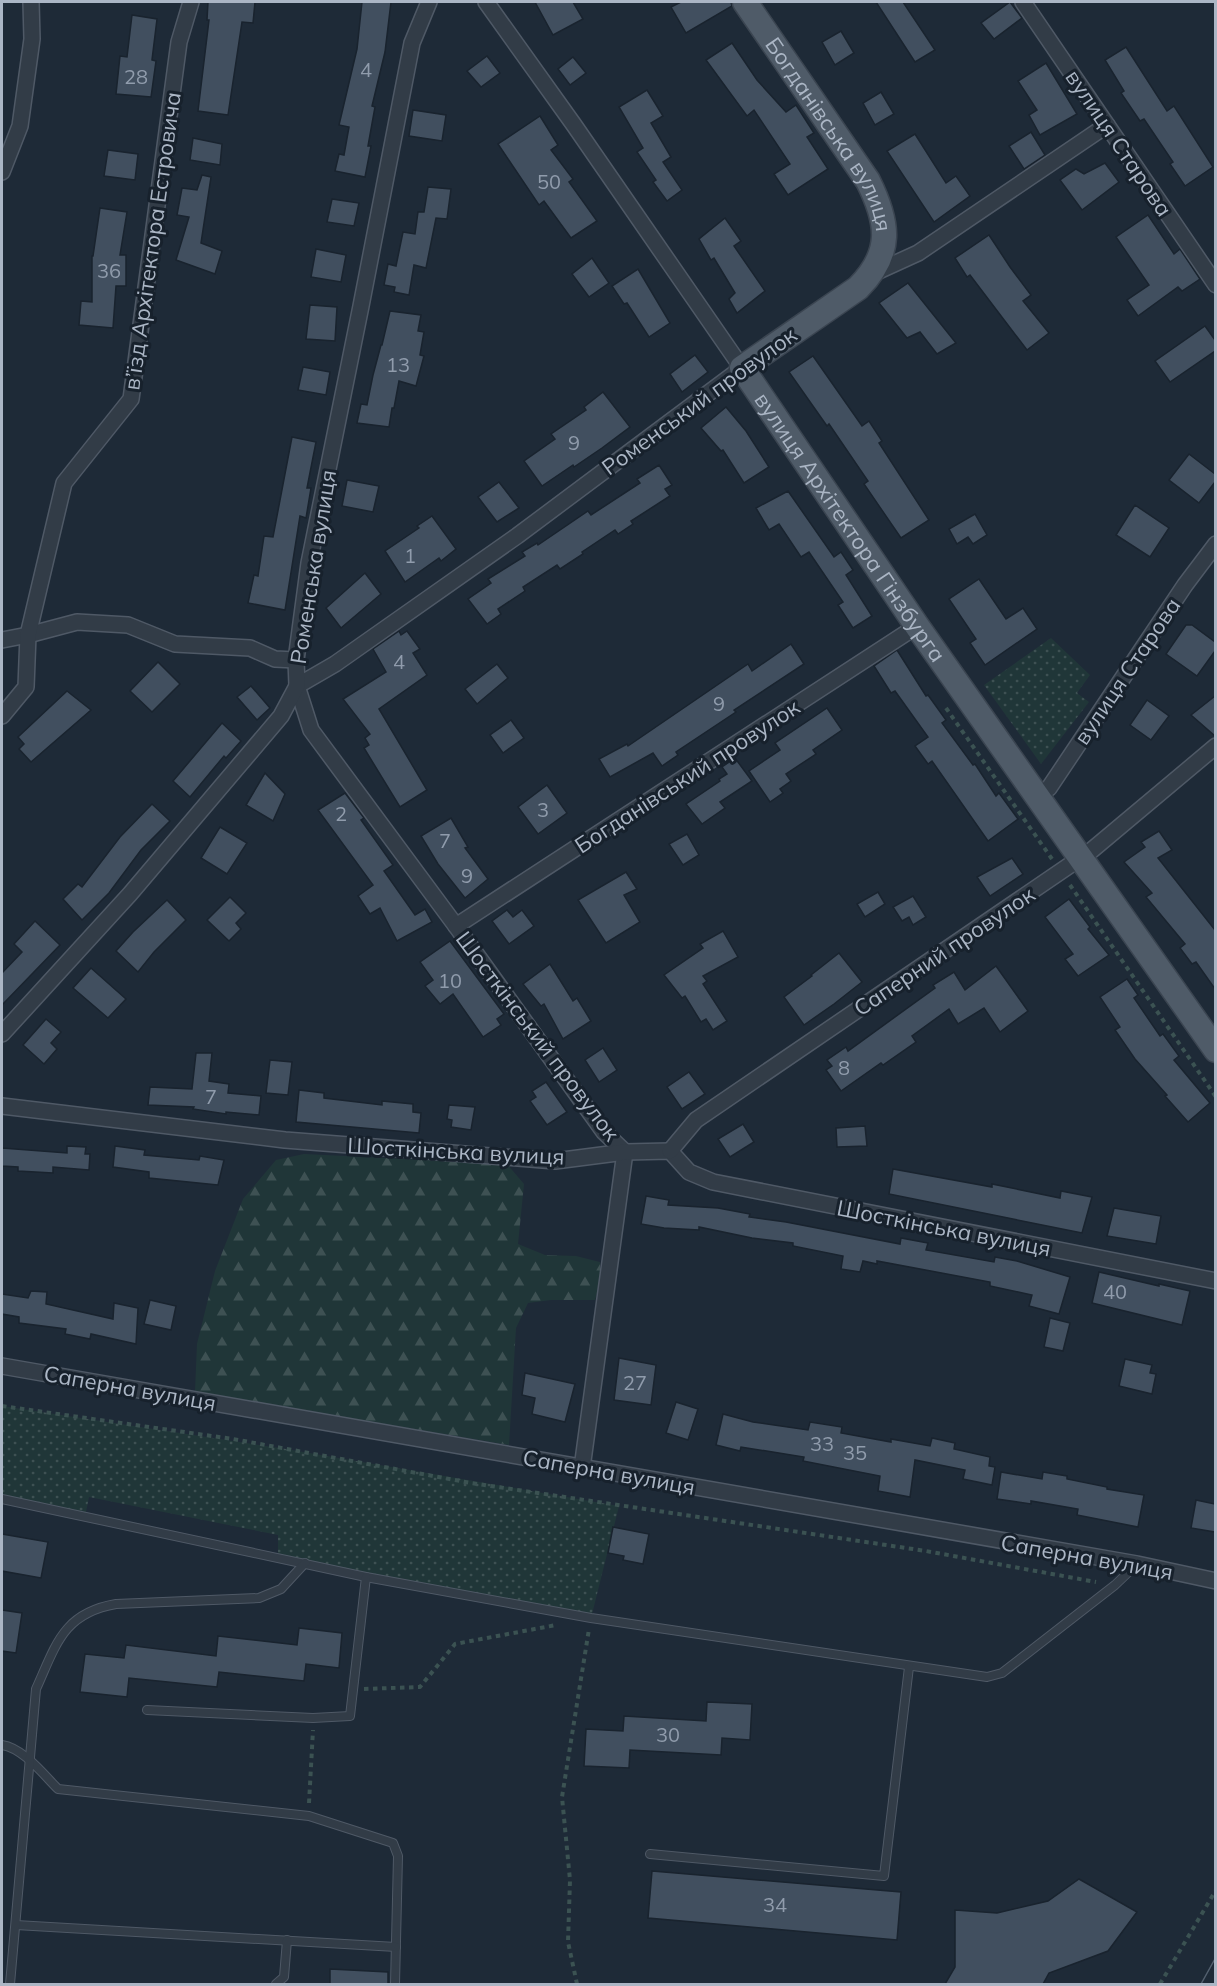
<svg xmlns="http://www.w3.org/2000/svg" width="1217" height="1986" font-family="Mulish,sans-serif">
  <style>
    .grass { fill: url(#grass-dots) }
    .forest { fill: url(#forest-firs) }
    .building { fill: #414f5f; stroke: #19232e; stroke-width: 1.5 }
    .lines { fill: none; stroke-linecap: round; stroke-linejoin: round }
    .service-casing { stroke: #4f5966; stroke-width: 10 }
    .minor-casing { stroke: #4f5966; stroke-width: 18 }
    .primary-casing { stroke: #3b4551; stroke-width: 27 }
    .path { stroke: #3b5252; stroke-width: 4; stroke-dasharray: 4.5 4.5; stroke-linecap: butt }
    .service { stroke: #323c47; stroke-width: 8 }
    .minor { stroke: #323c47; stroke-width: 15 }
    .primary { stroke: #4f5b68; stroke-width: 24 }
    .tram { stroke: #53606f; stroke-width: 1.5 }
    .labels { text-anchor: middle; stroke-width: 6; stroke-linejoin: round; paint-order: stroke }
    .number-label { font-size: 20px; fill: #909cac }
    .street-label { font-size: 22px; fill: #abb6c5; stroke: #17212c }
  </style>
  <defs>
    <pattern id="grass-dots" width="8" height="8" patternUnits="userSpaceOnUse" patternTransform="scale(1.5)"><rect width="8" height="8" fill="#203638"/><path d="M2 2h.1M6 6h.1" fill="none" stroke="#3e5153" stroke-width="1.8" stroke-linecap="round"/></pattern>
    <pattern id="forest-firs" width="22" height="20" patternUnits="userSpaceOnUse" patternTransform="scale(1.5)"><rect width="22" height="20" fill="#203638"/><path d="M5 1l3.5 6h-7zM16 11l3.5 6h-7z" fill="#3e5153"/></pattern>
  </defs>
  <rect width="100%" height="100%" fill="#1e2a37"/>
  <!-- grass -->
  <g class="grass">
    <polygon points="1051,638 1090,675 1077,693 1089,702 1041,764 984,685"/>
    <polygon points="2,1406 286,1449 619,1506 591,1618 278,1557 278,1535 89,1497 85,1517 2,1499"/>
  </g>
  <!-- forest -->
  <polygon class="forest" points="304,1154 507,1164 524,1184 518,1244 545,1255 576,1256 600,1262 600,1283 595,1300 551,1300 528,1303 516,1328 509,1445 195,1392 197,1344 215,1271 243,1199 276,1160"/>
  <!-- building -->
  <g class="building">
    <polygon points="208,2 255,2 253,23 242,22 228,115 198,111 209,20 207,20"/>
    <polygon points="362,2 391,2 385,52 372,106 375,107 368,146 371,146 365,177 335,171 339,154 344,155 349,127 339,125 357,49"/>
    <polygon points="535,2 573,2 583,19 553,35"/>
    <polygon points="681,2 731,2 732,6 686,33 671,7"/>
    <polygon points="876,2 903,2 935,50 915,62"/>
    <polygon points="1010,2 1022,18 994,39 981,23"/>
    <polygon points="132,15 157,19 152,60 156,61 151,97 116,94 120,56 127,57"/>
    <polygon points="841,31 854,53 835,65 822,42"/>
    <polygon points="732,43 757,80 786,112 796,105 814,133 807,137 828,169 788,195 774,174 790,164 754,110 747,116 706,60"/>
    <polygon points="1126,47 1167,111 1174,106 1213,167 1185,186 1170,164 1173,162 1144,119 1140,121 1121,93 1124,91 1105,60"/>
    <polygon points="487,56 500,73 481,87 467,71"/>
    <polygon points="573,57 586,73 570,85 558,69"/>
    <polygon points="1046,63 1077,114 1040,135 1029,115 1037,110 1018,81"/>
    <polygon points="647,90 663,116 651,123 671,157 663,162 682,190 667,201 653,182 656,180 637,152 643,148 619,107"/>
    <polygon points="881,92 894,114 875,125 863,103"/>
    <polygon points="413,110 446,115 442,141 409,136"/>
    <polygon points="540,116 558,145 551,150 573,179 569,182 597,221 571,238 544,201 539,205 498,144"/>
    <polygon points="1031,132 1045,155 1024,169 1009,146"/>
    <polygon points="915,134 946,183 956,176 970,196 934,222 887,151"/>
    <polygon points="193,138 222,144 220,165 190,160"/>
    <polygon points="108,150 138,154 135,180 104,176"/>
    <polygon points="1105,163 1119,182 1082,210 1060,180 1076,169 1084,174"/>
    <polygon points="202,175 211,177 201,243 222,251 215,274 176,260 189,217 177,215 182,188 197,190"/>
    <polygon points="428,187 451,189 447,219 436,218 426,268 414,265 409,295 394,292 395,287 384,285 388,264 396,266 403,232 415,234 418,212 424,212"/>
    <polygon points="332,199 359,203 354,226 327,222"/>
    <polygon points="100,208 127,212 120,255 126,255 126,286 116,286 113,328 79,325 81,301 92,302 92,256 93,256"/>
    <polygon points="1148,215 1174,254 1180,249 1200,279 1182,291 1178,287 1138,316 1127,300 1149,285 1116,237"/>
    <polygon points="725,218 741,241 734,246 765,291 737,313 729,299 735,293 714,258 711,260 699,239"/>
    <polygon points="989,235 1010,267 1031,295 1023,301 1049,333 1027,350 970,275 967,277 955,258"/>
    <polygon points="316,249 346,255 341,282 311,277"/>
    <polygon points="592,258 609,283 589,297 572,274"/>
    <polygon points="638,269 670,323 649,337 627,303 624,304 612,286"/>
    <polygon points="908,283 956,343 937,354 920,332 907,338 879,303"/>
    <polygon points="310,305 337,307 335,341 306,339"/>
    <polygon points="390,311 421,315 418,331 424,332 420,355 424,356 416,386 399,381 394,408 392,408 389,427 357,423 361,404 367,405 373,375 381,345 382,345"/>
    <polygon points="1205,326 1215,340 1215,351 1170,382 1155,361"/>
    <polygon points="695,355 708,372 682,392 670,374"/>
    <polygon points="813,356 862,426 869,421 882,441 879,443 929,520 901,538 864,484 868,481 829,424 827,426 789,372"/>
    <polygon points="303,367 330,372 326,395 298,390"/>
    <polygon points="603,392 630,427 602,448 574,467 573,465 542,486 524,461 555,439 551,434 586,410 584,407"/>
    <polygon points="726,407 746,431 769,467 744,483 723,450 721,451 701,428"/>
    <polygon points="292,437 316,442 307,488 311,488 306,518 300,516 285,610 248,603 254,575 258,576 264,536 273,537"/>
    <polygon points="1189,454 1215,474 1215,482 1199,503 1169,480"/>
    <polygon points="659,465 672,485 665,489 670,496 631,521 633,524 618,534 615,530 582,552 583,554 560,569 557,565 523,587 525,591 498,609 501,614 487,624 468,599 491,583 488,579 525,556 522,552 537,543 538,545 588,511 591,515 640,483 637,479"/>
    <polygon points="347,480 379,486 373,512 342,506"/>
    <polygon points="499,482 519,508 497,522 478,497"/>
    <polygon points="788,491 834,557 841,552 853,570 846,575 872,616 853,628 838,605 843,602 809,552 801,557 779,524 769,530 756,508"/>
    <polygon points="1135,505 1169,528 1150,557 1116,535"/>
    <polygon points="975,514 987,535 973,544 968,537 957,544 949,529"/>
    <polygon points="432,516 456,549 441,561 439,558 405,582 385,551 419,528 417,526"/>
    <polygon points="365,573 381,594 341,628 326,608"/>
    <polygon points="979,579 1006,619 1023,608 1037,629 985,665 970,643 976,639 949,599"/>
    <polygon points="1186,625 1192,625 1215,642 1215,651 1197,676 1166,654"/>
    <polygon points="399,631 401,635 407,631 420,649 413,653 427,675 379,709 427,790 400,807 364,748 369,745 365,738 370,734 343,699 386,672 373,649"/>
    <polygon points="791,644 804,664 734,710 736,712 676,752 678,755 662,766 653,753 610,777 599,759 627,744 628,746 748,664 752,671"/>
    <polygon points="897,650 926,696 928,695 946,720 942,723 973,765 975,764 996,796 999,793 1018,819 988,841 932,761 928,764 915,746 928,737 895,691 891,693 874,666"/>
    <polygon points="158,662 180,684 152,712 130,691"/>
    <polygon points="497,664 508,678 477,704 465,689"/>
    <polygon points="251,686 270,708 257,720 237,697"/>
    <polygon points="67,691 91,710 31,762 19,749 24,744 18,737"/>
    <polygon points="1215,696 1215,736 1191,715"/>
    <polygon points="1147,700 1169,716 1151,740 1130,725"/>
    <polygon points="827,708 842,730 813,750 816,754 786,774 791,781 780,789 783,793 770,802 749,771 780,750 775,743"/>
    <polygon points="511,720 524,738 503,753 490,735"/>
    <polygon points="222,723 241,741 226,758 224,756 190,797 173,781"/>
    <polygon points="735,758 752,781 720,802 725,808 702,824 686,804 720,781 719,779 727,774 722,767"/>
    <polygon points="265,773 285,794 273,821 246,805"/>
    <polygon points="547,785 567,813 538,834 518,807"/>
    <polygon points="345,793 364,818 361,820 393,865 384,871 415,915 425,909 432,922 397,941 380,908 370,914 358,896 373,885 318,810"/>
    <polygon points="152,804 170,821 141,850 109,893 82,920 63,899 78,884 82,887 120,837"/>
    <polygon points="451,818 468,847 465,848 488,879 465,898 438,864 421,836"/>
    <polygon points="220,827 247,843 227,874 201,858"/>
    <polygon points="1159,831 1172,850 1158,858 1215,930 1215,989 1196,962 1192,964 1180,948 1185,944 1146,897 1152,893 1124,862 1145,847 1141,842"/>
    <polygon points="687,834 699,855 683,865 669,844"/>
    <polygon points="1012,858 1023,874 990,896 977,877"/>
    <polygon points="626,872 637,889 624,895 640,922 606,943 578,900"/>
    <polygon points="878,892 885,904 865,917 857,904"/>
    <polygon points="913,896 926,917 913,925 909,917 902,921 893,907"/>
    <polygon points="230,897 246,913 236,923 241,929 229,941 207,920"/>
    <polygon points="1069,899 1090,927 1088,929 1109,955 1078,976 1065,959 1073,954 1045,917"/>
    <polygon points="167,900 186,920 154,952 138,972 116,951 133,932"/>
    <polygon points="507,910 513,917 522,910 534,926 509,944 492,921"/>
    <polygon points="35,921 60,945 2,1005 2,973 22,952 14,944"/>
    <polygon points="723,931 738,957 703,976 707,981 703,984 727,1021 713,1030 706,1019 701,1022 685,996 682,998 664,975 703,948 700,944"/>
    <polygon points="450,941 504,1014 497,1019 501,1025 483,1037 453,994 440,1004 425,986 433,980 420,962"/>
    <polygon points="839,953 862,982 834,1004 804,1025 784,997 812,976 811,975"/>
    <polygon points="550,964 573,1001 577,998 591,1021 563,1039 544,1004 541,1006 523,984"/>
    <polygon points="996,966 1028,1011 1000,1032 984,1008 958,1024 949,1009 912,1036 916,1042 883,1065 881,1063 841,1091 826,1070 832,1066 827,1060 846,1047 848,1051 935,988 933,985 954,972 965,990"/>
    <polygon points="91,968 126,999 108,1018 73,988"/>
    <polygon points="1127,979 1138,995 1134,998 1160,1036 1163,1034 1179,1056 1174,1060 1210,1103 1188,1122 1165,1096 1167,1095 1135,1059 1115,1030 1120,1027 1100,997"/>
    <polygon points="46,1019 61,1032 51,1043 57,1049 44,1064 23,1045"/>
    <polygon points="603,1048 617,1070 599,1082 585,1060"/>
    <polygon points="196,1053 212,1053 209,1081 229,1084 228,1093 261,1096 259,1115 226,1112 226,1114 193,1109 194,1107 148,1105 150,1087 192,1089"/>
    <polygon points="270,1060 292,1062 288,1095 266,1093"/>
    <polygon points="689,1072 705,1094 682,1109 667,1087"/>
    <polygon points="546,1082 567,1112 547,1125 530,1101 536,1097 532,1091"/>
    <polygon points="299,1090 324,1093 324,1098 382,1105 382,1101 413,1104 413,1112 421,1113 419,1133 296,1122"/>
    <polygon points="449,1105 475,1107 471,1130 451,1127 452,1120 447,1119"/>
    <polygon points="743,1124 754,1142 730,1157 718,1139"/>
    <polygon points="865,1126 867,1146 837,1147 836,1128"/>
    <polygon points="67,1146 86,1147 85,1154 90,1154 89,1170 53,1167 53,1173 18,1171 18,1167 2,1166 2,1148 67,1153"/>
    <polygon points="115,1146 145,1150 144,1155 199,1160 200,1156 224,1160 218,1185 149,1178 149,1172 113,1167"/>
    <polygon points="893,1169 992,1187 992,1184 1060,1198 1061,1191 1092,1197 1082,1233 889,1194"/>
    <polygon points="646,1196 669,1200 668,1205 718,1208 750,1214 749,1217 786,1222 900,1244 901,1238 928,1243 926,1250 994,1262 995,1257 1017,1261 1070,1277 1059,1314 1029,1306 1032,1295 990,1286 990,1282 877,1261 877,1264 863,1261 860,1272 841,1269 843,1256 793,1246 793,1243 752,1238 699,1227 699,1230 664,1228 641,1224"/>
    <polygon points="1114,1208 1161,1216 1156,1244 1107,1236"/>
    <polygon points="1099,1272 1159,1286 1159,1284 1190,1291 1182,1325 1092,1303"/>
    <polygon points="31,1291 47,1292 46,1304 113,1319 114,1303 138,1308 136,1344 91,1334 90,1339 65,1334 66,1329 19,1323 19,1317 2,1314 2,1294 28,1298"/>
    <polygon points="150,1300 176,1306 171,1330 144,1324"/>
    <polygon points="1050,1318 1070,1323 1063,1351 1044,1347"/>
    <polygon points="619,1358 656,1365 651,1405 614,1400"/>
    <polygon points="1125,1359 1152,1365 1150,1373 1156,1374 1152,1394 1119,1386"/>
    <polygon points="525,1373 575,1384 565,1422 532,1414 535,1398 522,1395"/>
    <polygon points="676,1402 698,1409 688,1440 666,1433"/>
    <polygon points="723,1414 753,1422 808,1430 810,1422 842,1427 841,1433 891,1442 891,1439 930,1446 932,1438 955,1443 954,1449 990,1457 989,1466 995,1467 992,1485 963,1479 965,1470 915,1460 910,1497 878,1491 880,1476 803,1461 804,1457 741,1447 740,1451 716,1445"/>
    <polygon points="1001,1472 1042,1479 1043,1472 1067,1476 1067,1479 1107,1487 1107,1489 1144,1495 1138,1527 1077,1515 1078,1509 1031,1501 1031,1504 997,1499"/>
    <polygon points="1196,1500 1215,1504 1215,1532 1191,1528"/>
    <polygon points="613,1527 649,1534 643,1564 623,1560 624,1556 608,1553"/>
    <polygon points="2,1534 48,1542 41,1578 2,1571"/>
    <polygon points="2,1610 22,1613 16,1653 2,1651"/>
    <polygon points="299,1628 342,1633 339,1668 306,1664 304,1681 219,1672 217,1687 129,1678 127,1697 80,1692 85,1654 124,1658 126,1645 216,1656 218,1636 297,1645"/>
    <polygon points="707,1702 752,1704 750,1740 722,1738 721,1755 630,1750 629,1768 584,1766 586,1729 623,1731 624,1716 706,1721"/>
    <polygon points="652,1871 901,1892 897,1940 648,1918"/>
    <polygon points="1079,1879 1137,1912 1108,1951 1049,1973 1043,1984 945,1984 955,1967 955,1910 997,1913 1048,1901"/>
    <polygon points="330,1969 388,1972 388,1984 330,1984"/>
  </g>
  <g class="lines">
    <!-- service casing -->
    <g class="service-casing">
      <g id="service">
        <polyline points="2,1499 366,1577 591,1618 987,1677 1002,1673 1115,1585 1137,1564"/>
        <polyline points="147,1710 313,1718 350,1716 366,1577"/>
        <path d="M2,1745C23,1748 43,1774 58,1789L309,1816L393,1843L398,1856L395,1984"/>
        <polyline points="650,1854 884,1876 909,1667"/>
        <polyline points="16,1925 396,1947"/>
        <path d="M10,1984L36,1689C56,1645 63,1613 116,1604L259,1598L281,1589L305,1563"/>
        <polyline points="276,1984 284,1977 287,1940"/>
      </g>
    </g>
    <!-- minor casing -->
    <g class="minor-casing">
      <g id="minor">
        <polyline points="486,2 574,125 742,368 517,536 335,664 297,686 311,730 456,926 604,1132 625,1152 582,1468"/>
        <polyline points="1023,2 1216,285"/>
        <polyline points="2,172 20,126 32,39 31,2"/>
        <polyline points="872,274 918,253 1107,125"/>
        <polyline points="2,640 28,635 77,622 128,625 175,644 250,648 275,659 296,660"/>
        <polyline points="2,716 26,687 28,635 64,483 131,399 179,42 191,2"/>
        <polyline points="1037,796 1049,788 1185,585 1216,544"/>
        <polyline points="456,926 917,626"/>
        <polyline points="2,1034 130,894 281,716 297,686 296,660 309,563 361,306 412,43 429,2"/>
        <polyline points="2,1106 285,1140 555,1161 625,1152 670,1151 689,1172 713,1182 1216,1281"/>
        <polyline points="670,1151 696,1120 1092,850 1216,746"/>
        <polyline points="2,1366 1137,1564 1216,1581"/>
      </g>
    </g>
    <!-- primary casing -->
    <g class="primary-casing">
      <g id="primary">
        <path id="s1" d="M745,2L868,181C889,223 893,253 858,288L742,368L917,626L1216,1050"/>
      </g>
    </g>
    <!-- path -->
    <g class="path">
      <polyline points="946,708 1052,859"/>
      <polyline points="1070,885 1216,1097"/>
      <polyline points="2,1406 233,1439 471,1483 926,1551 1096,1582"/>
      <polyline points="364,1689 420,1687 455,1644 556,1625"/>
      <polyline points="309,1803 313,1730"/>
      <polyline points="577,1984 568,1942 570,1880 562,1797 589,1629"/>
      <polyline points="1160,1984 1216,1890"/>
    </g>
    <!-- service -->
    <use href="#service" class="service"/>
    <!-- minor -->
    <use href="#minor" class="minor"/>
    <!-- primary -->
    <use href="#primary" class="primary"/>
    <!-- tram -->
    <polyline class="tram" points="1201,1984 1216,1957"/>
  </g>
  <g class="labels">
    <!-- number labels -->
    <g class="number-label">
      <text x="366" y="77">4</text>
      <text x="136" y="84">28</text>
      <text x="549" y="189">50</text>
      <text x="109" y="278">36</text>
      <text x="398" y="372">13</text>
      <text x="574" y="450">9</text>
      <text x="410" y="563">1</text>
      <text x="399" y="669">4</text>
      <text x="719" y="711">9</text>
      <text x="543" y="817">3</text>
      <text x="341" y="821">2</text>
      <text x="445" y="848">7</text>
      <text x="467" y="883">9</text>
      <text x="450" y="988">10</text>
      <text x="844" y="1075">8</text>
      <text x="211" y="1104">7</text>
      <text x="1115" y="1299">40</text>
      <text x="635" y="1390">27</text>
      <text x="822" y="1451">33</text>
      <text x="855" y="1460">35</text>
      <text x="668" y="1742">30</text>
      <text x="775" y="1912">34</text>
    </g>
    <!-- street labels -->
    <g class="street-label">
      <text dy="8" stroke="none"><textPath href="#s1" startOffset="158">Богданівська вулиця</textPath></text>
      <text transform="translate(1119 143) rotate(56)" y="8">вулиця Старова</text>
      <text transform="translate(152 241) rotate(-82)" y="8">в’їзд Архітектора Естровича</text>
      <text transform="translate(699 401) rotate(-36)" y="8">Роменський провулок</text>
      <text dy="8" stroke="none"><textPath href="#s1" startOffset="668">вулиця Архітектора Гінзбурга</textPath></text>
      <text transform="translate(313 567) rotate(-81)" y="8">Роменська вулиця</text>
      <text transform="translate(1127 671) rotate(-56)" y="8">вулиця Старова</text>
      <text transform="translate(687 776) rotate(-33)" y="8">Богданівський провулок</text>
      <text transform="translate(944 951) rotate(-34)" y="8">Саперний провулок</text>
      <text transform="translate(538 1036) rotate(53)" y="8">Шосткінський провулок</text>
      <text transform="translate(456 1151) rotate(3)" y="8">Шосткінська вулиця</text>
      <text transform="translate(944 1228) rotate(11)" y="8">Шосткінська вулиця</text>
      <text transform="translate(130 1388) rotate(10)" y="8">Саперна вулиця</text>
      <text transform="translate(609 1472) rotate(10)" y="8">Саперна вулиця</text>
      <text transform="translate(1087 1557) rotate(10)" y="8">Саперна вулиця</text>
    </g>
  </g>
  <!-- border -->
  <rect width="1217" height="1986" fill="none" stroke="#abb6c5" stroke-width="6"/>
</svg>
